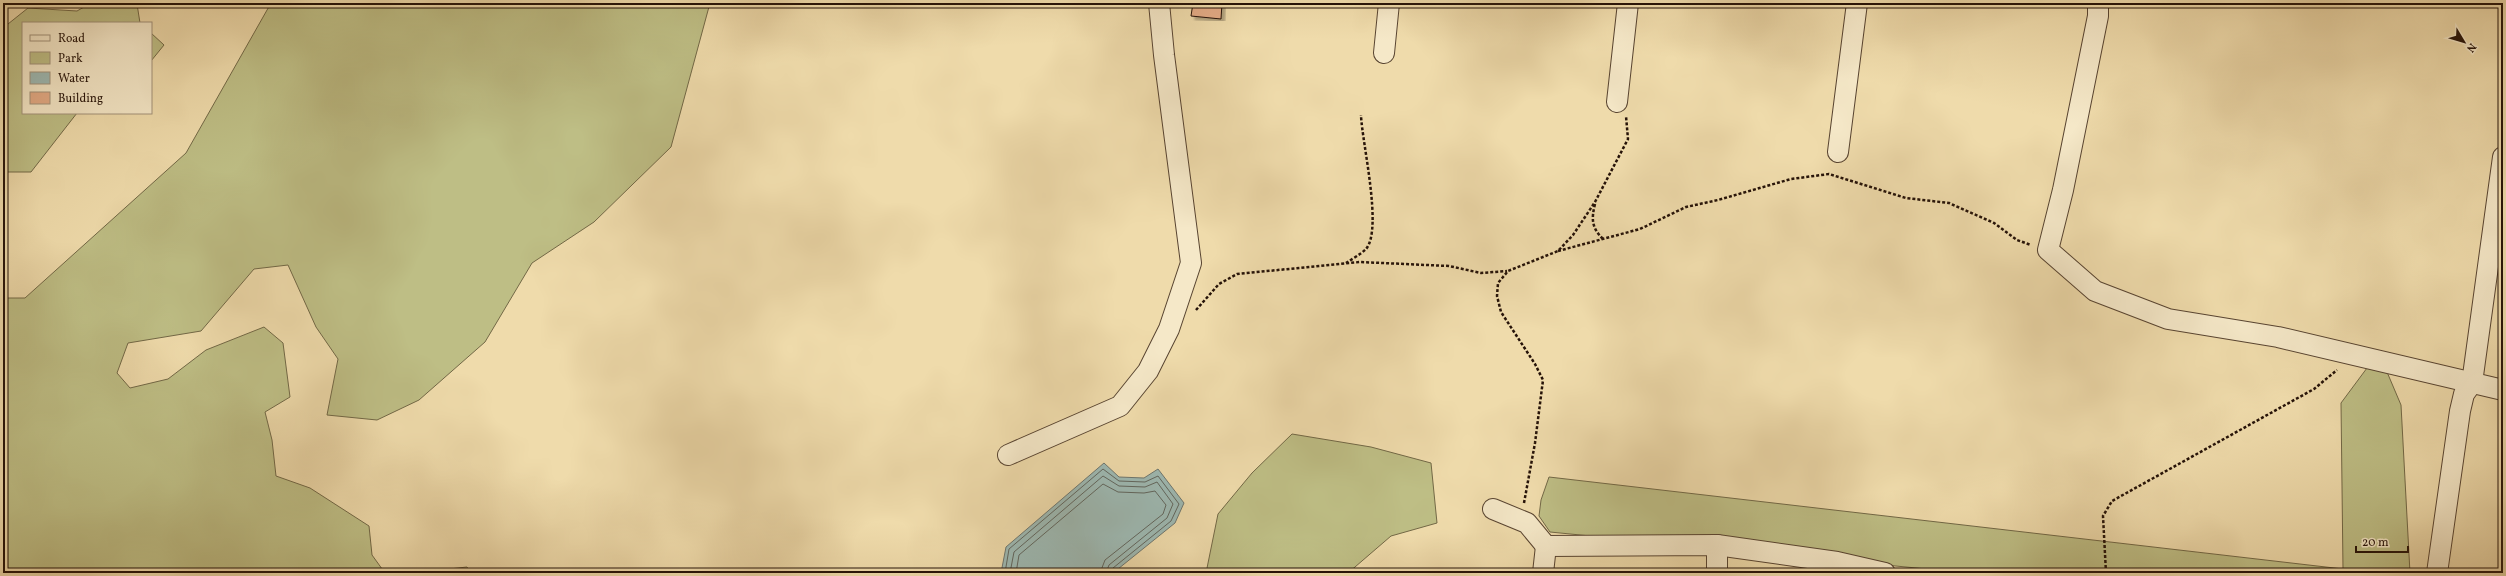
<svg xmlns="http://www.w3.org/2000/svg" width="2506" height="576" font-family="Vollkorn,serif">
  <style>
    .green { fill: #bebe85; stroke: #726846 }
    .water { fill: #9db9b3; stroke: #6d766f }
    .lines { fill: none; stroke-linecap: round; stroke-linejoin: round }
    .shore { stroke: #61665e; stroke-width: 1 }
    .building { fill: #e3ab86; stroke: #251208; filter: url(#shadow) }
    .street-casing { stroke: #584431; stroke-width: 22 }
    .path { stroke: #251208; stroke-width: 2.5; stroke-dasharray: 3 2; stroke-linecap: butt }
    .street { stroke: #f5e8c8; stroke-width: 20 }
  </style>
  <defs>
    <filter id="shadow"><feDropShadow dx="3.5" dy="3.5" stdDeviation="1" flood-color="#0004"/></filter>
  </defs>
  <rect width="100%" height="100%" fill="#efdbab"/>
  <filter id="stains"><feTurbulence type="fractalNoise" baseFrequency=".005" numOctaves="4"/><feColorMatrix values="0 0 0 0 .2 0 0 0 0 .09 0 0 0 0 .02 0 0 0 .5 -.17"/></filter>
  <radialGradient id="worn" r=".72"><stop offset=".6" stop-color="#630" stop-opacity="0"/><stop offset="1" stop-color="#630" stop-opacity=".3"/></radialGradient>
  <!-- green -->
  <g class="green">
    <polygon points="91,3 137,4 140,23 23,23 23,113 77,113 31,172 3,172 3,28 28,8 77,11"/>
    <polygon points="271,3 710,3 671,147 594,222 532,263 485,342 419,400 377,420 327,415 338,359 316,327 288,265 254,269 201,331 128,343 117,373 130,388 168,379 206,350 264,327 283,343 290,397 265,412 272,440 276,476 310,488 369,526 372,555 385,573 3,573 3,298 25,298 186,153"/>
    <polygon points="151,33 164,45 151,61"/>
    <polygon points="2367,368 2387,372 2401,405 2410,573 1967,573 1550,532 1539,516 1541,500 1549,477 2343,569 2341,403"/>
    <polygon points="1292,434 1371,447 1431,463 1437,523 1391,536 1348,573 1206,573 1218,514 1252,473"/>
    <polygon points="467,567 471,573 418,573 422,572"/>
  </g>
  <!-- water -->
  <polygon class="water" points="1104,463 1119,477 1144,478 1158,469 1184,503 1175,523 1113,573 1001,573 1006,547"/>
  <g class="lines">
    <!-- shore -->
    <g class="shore">
      <polyline points="1005,573 1009,549 1103,469 1119,481 1145,482 1158,476 1179,504 1171,521 1113,568 1111,573"/>
      <polyline points="1010,573 1014,552 1103,476 1119,486 1145,487 1157,482 1173,504 1167,518 1109,565 1106,573"/>
      <polyline points="1016,573 1019,555 1103,484 1118,492 1144,493 1155,491 1166,505 1163,514 1105,560 1100,573"/>
    </g>
  </g>
  <!-- building -->
  <polygon class="building" points="1193,3 1222,3 1221,19 1191,16"/>
  <g class="lines">
    <!-- street casing -->
    <g class="street-casing">
      <g id="street">
        <polyline points="2098,3 2098,16 2063,190 2048,250 2095,291 2168,319 2278,337 2503,390"/>
        <polyline points="1384,53 1389,3"/>
        <polyline points="1617,102 1628,3"/>
        <polyline points="1838,152 1857,3"/>
        <polyline points="1008,455 1120,406 1148,371 1169,329 1191,263 1164,55 1159,3"/>
        <polyline points="1493,509 1527,523 1546,546 1717,545 1837,562 1885,573"/>
        <polyline points="1543,573 1546,546"/>
        <polyline points="1717,573 1717,545"/>
        <polyline points="2437,573 2460,411 2464,394 2472,383 2503,157"/>
      </g>
    </g>
    <!-- path -->
    <g class="path">
      <path d="M1595,204C1591,220 1592,228 1603,239"/>
      <polyline points="1558,251 1640,229 1686,207 1718,200 1791,179 1829,174 1906,198 1949,203 1994,223 2017,240 2031,245"/>
      <path d="M1346,263C1352,259 1361,254 1366,249C1383,229 1362,143 1361,115"/>
      <polyline points="1196,310 1219,284 1237,274 1360,262 1449,266 1481,273 1507,271"/>
      <polyline points="1524,503 1535,443 1543,380 1535,364 1501,312 1497,296 1498,283 1508,271 1558,251 1573,235 1595,202 1628,139 1626,116"/>
      <polyline points="2106,573 2103,516 2112,501 2314,389 2337,370"/>
    </g>
    <!-- street -->
    <use href="#street" class="street"/>
  </g>
  <!-- margin -->
  <rect width="2506" height="576" fill="none" stroke="#efdbab" stroke-width="16"/>
  <rect x="4" y="4" width="2498" height="568" fill="none" stroke="#251208" stroke-width="2"/>
  <rect x="8" y="8" width="2490" height="560" fill="none" stroke="#251208"/>
  <!-- legend -->
  <rect x="22" y="22" width="130" height="92" fill="#f5e8c8" stroke="#a2927b"/>
  <rect x="30" y="35" width="20" height="6" fill="#f5e8c8" stroke="#a2927b"/>
  <text x="58" y="42" font-size="12" fill="#251208">Road</text>
  <rect x="30" y="52" width="20" height="12" fill="#bebe85" stroke="#a2927b"/>
  <text x="58" y="62" font-size="12" fill="#251208">Park</text>
  <rect x="30" y="72" width="20" height="12" fill="#9db9b3" stroke="#a2927b"/>
  <text x="58" y="82" font-size="12" fill="#251208">Water</text>
  <rect x="30" y="92" width="20" height="12" fill="#e3ab86" stroke="#a2927b"/>
  <text x="58" y="102" font-size="12" fill="#251208">Building</text>
  <!-- north arrow -->
  <g transform="translate(2464 42) rotate(128)" stroke="#f5e8c8" stroke-width="3" paint-order="stroke">
  <path d="M0-3L7 15L0 10L-7 15Z" fill="#251208"/>
  <text y="-6" font-size="11" font-weight="bold" text-anchor="middle" fill="#251208">N</text>
  </g>
  <!-- scale -->
  <path d="M2356 546v6h52v-6" fill="none" stroke="#251208" stroke-width="2"/>
  <text x="2362" y="546" font-size="12" fill="#251208" stroke="#f5e8c8" stroke-width="3" paint-order="stroke">20 m</text>
  <rect width="100%" height="100%" filter="url(#stains)"/>
  <rect width="100%" height="100%" fill="url(#worn)"/>
</svg>
